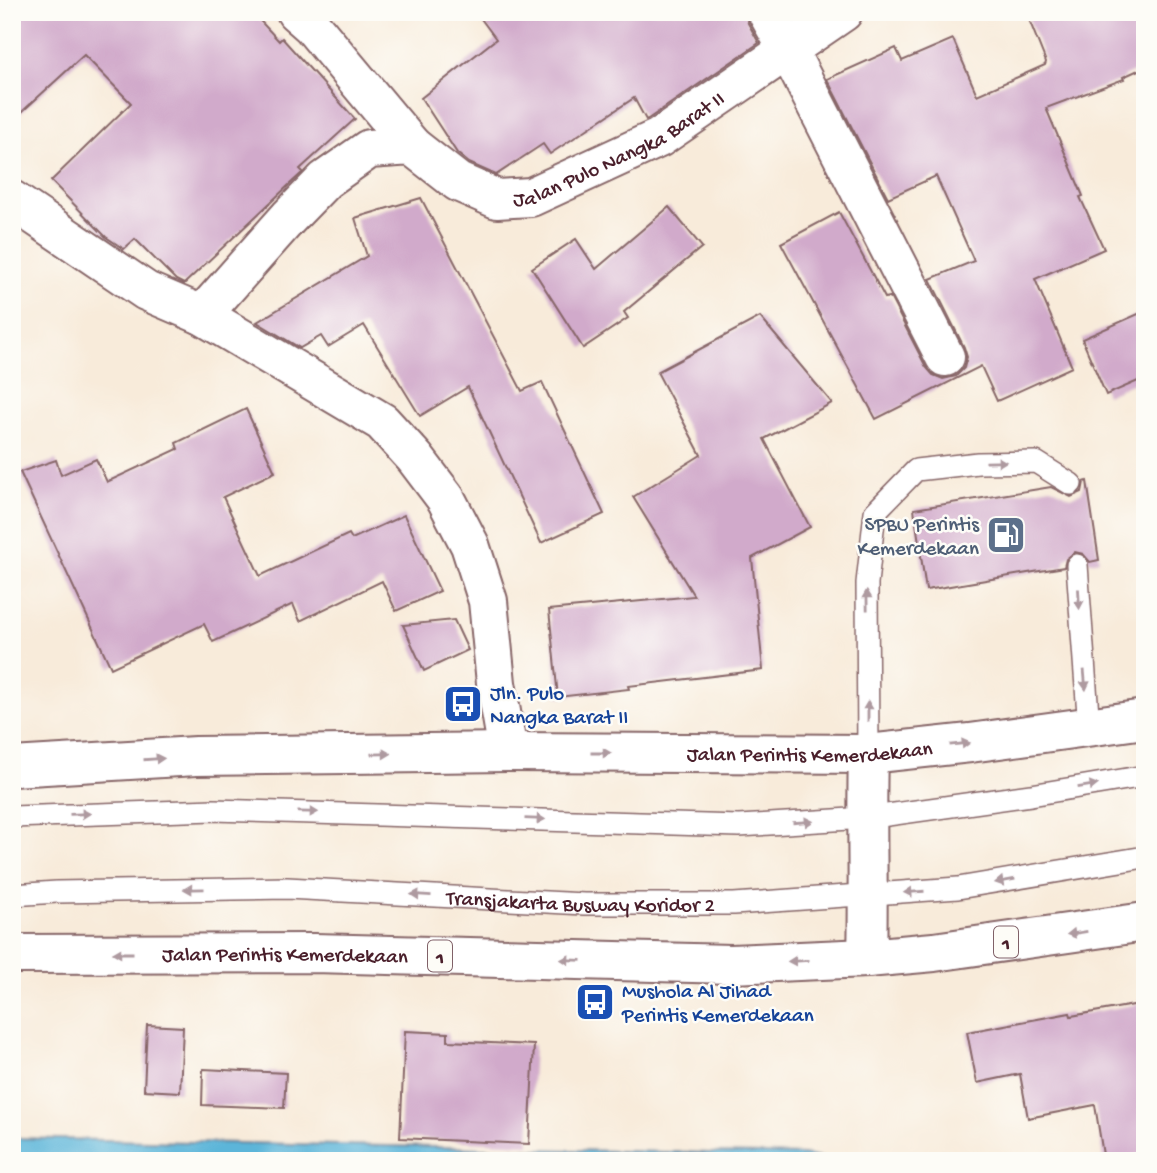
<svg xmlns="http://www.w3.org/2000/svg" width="1157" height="1173" font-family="'Gochi Hand',sans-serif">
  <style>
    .water { fill: #5cb5d9; stroke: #536a82; stroke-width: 2 }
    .building { fill: #d1aacb }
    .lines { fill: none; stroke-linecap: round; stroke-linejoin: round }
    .service-casing { stroke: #876668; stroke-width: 24 }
    .minor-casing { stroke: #876668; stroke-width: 42 }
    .trunk-casing { stroke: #876668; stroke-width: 42 }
    .service { stroke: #fff; stroke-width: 21 }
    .minor { stroke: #fff; stroke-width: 38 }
    .trunk { stroke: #fff; stroke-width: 38 }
    .oneway { fill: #ae9aa0 }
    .labels { text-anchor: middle; stroke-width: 5; stroke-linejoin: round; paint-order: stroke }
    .shield { fill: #fdfcf7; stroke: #806168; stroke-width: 2 }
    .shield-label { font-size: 19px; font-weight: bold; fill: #4a1f2b }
    .street-label { font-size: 21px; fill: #4a1f2b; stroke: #fdfcf7 }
    .service-label { font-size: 21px; fill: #4e5e75; stroke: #fdfcf7; text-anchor: end }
    .transit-label { font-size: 21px; fill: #164399; stroke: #fdfcf7; text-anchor: start }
  </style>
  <rect width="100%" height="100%" fill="#fdfcf7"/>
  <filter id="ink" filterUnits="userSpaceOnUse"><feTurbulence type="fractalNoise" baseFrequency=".0143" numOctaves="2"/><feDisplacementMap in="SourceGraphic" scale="14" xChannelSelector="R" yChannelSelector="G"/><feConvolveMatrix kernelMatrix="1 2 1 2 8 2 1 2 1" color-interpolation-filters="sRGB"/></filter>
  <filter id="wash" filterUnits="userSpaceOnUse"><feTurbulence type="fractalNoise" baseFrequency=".00686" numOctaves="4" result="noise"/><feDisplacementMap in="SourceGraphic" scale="28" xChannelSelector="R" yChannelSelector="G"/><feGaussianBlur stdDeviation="1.57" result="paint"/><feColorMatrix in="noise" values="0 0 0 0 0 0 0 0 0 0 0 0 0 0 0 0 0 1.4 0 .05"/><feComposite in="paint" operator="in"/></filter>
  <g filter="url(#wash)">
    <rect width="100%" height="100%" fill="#f8ebda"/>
    <!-- water -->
    <polygon class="water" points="12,1138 803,1155 837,1161 12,1161"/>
    <g id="blocks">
      <!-- building -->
      <g class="building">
        <polygon points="12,12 252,12 279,41 282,38 355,119 300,169 303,172 290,184 184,284 176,280 135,239 124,249 106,237 51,181 131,103 84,55 12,121"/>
        <polygon points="476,12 745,12 748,23 759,43 648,119 646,120 634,98 550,154 543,144 496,175 469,163 457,153 421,98 496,39"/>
        <polygon points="1026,12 1145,12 1145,67 1123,77 1124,79 1046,108 1083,196 1080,197 1104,249 1035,279 1072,367 997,401 981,366 876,419 781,243 839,212 885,298 890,297 926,367 933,375 943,379 956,376 964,368 967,357 964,347 930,279 974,261 936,176 888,198 827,79 896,48 902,61 953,39 977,95 1045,65 1046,62"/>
        <polygon points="421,198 522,391 542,382 604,514 541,543 468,387 420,416 364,325 328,347 321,336 300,348 257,322 367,256 355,218"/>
        <polygon points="669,207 702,247 624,312 628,318 583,348 532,268 576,239 596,269"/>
        <polygon points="1145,311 1145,378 1106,395 1082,339"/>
        <polygon points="760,317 832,403 764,439 810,527 752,558 763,670 628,686 629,689 558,697 549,610 694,596 633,497 701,455 657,372"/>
        <polygon points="246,409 275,472 223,497 260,576 349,534 352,539 404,515 440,591 396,611 382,581 300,621 293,604 213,642 204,624 111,668 20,472 56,460 61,475 96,459 107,482 178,449 176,443"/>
        <polygon points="1087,481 1099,560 1090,562 1083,554 1075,552 1066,559 1064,567 926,590 914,509 1051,487 1071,497 1082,492 1084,482"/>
        <polygon points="454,620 468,650 424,671 403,625"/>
        <polygon points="1145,1003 1145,1153 1104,1161 1095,1105 1028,1118 1020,1074 977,1083 967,1032 1070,1013 1071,1016"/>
        <polygon points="147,1025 183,1027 180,1092 144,1090"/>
        <polygon points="405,1031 448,1033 448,1041 534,1045 529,1144 400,1138"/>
        <polygon points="203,1069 286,1073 284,1108 202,1105"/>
      </g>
    </g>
  </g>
  <g filter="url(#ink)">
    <use href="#blocks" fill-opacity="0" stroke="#876668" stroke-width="2"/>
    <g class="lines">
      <!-- service casing -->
      <g class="service-casing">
        <g id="service">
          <polyline points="1077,565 1089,728"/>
          <polyline points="868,754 867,583 875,512 916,470 978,463 1036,462 1071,484"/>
          <polyline points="12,817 214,810 739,826 866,818 1031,795 1145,776"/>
          <path id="s1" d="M12,895L57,892L287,888L584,904H734L958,888L1145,857"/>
        </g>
      </g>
      <!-- minor casing -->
      <g class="minor-casing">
        <g id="minor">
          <polyline points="296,12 312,26 412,146"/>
          <polyline points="767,12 788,50 945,357"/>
          <polyline points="12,200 146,291 202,315 382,422 415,458 446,499 470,545 488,601 496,683 508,752"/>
          <path id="s2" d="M202,315L289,217L325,180L369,149L412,146L458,182L497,199L531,197L659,138L843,12"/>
        </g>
      </g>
      <!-- trunk casing -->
      <g class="trunk-casing">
        <g id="trunk">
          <path id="s3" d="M12,767L196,756L508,752L868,754L970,743L1145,719"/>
          <path id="s4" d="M12,954L314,953L731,964L867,958L934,952L1145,922"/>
          <path d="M867,958C869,890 866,822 868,754"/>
        </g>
      </g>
      <!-- service -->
      <use href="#service" class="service"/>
      <!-- minor -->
      <use href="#minor" class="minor"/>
      <!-- trunk -->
      <use href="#trunk" class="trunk"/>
    </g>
    <!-- one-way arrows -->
    <defs><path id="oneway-solid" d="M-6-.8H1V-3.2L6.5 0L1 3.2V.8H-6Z" transform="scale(1.75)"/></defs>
    <g class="oneway">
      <use href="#oneway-solid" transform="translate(996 462) rotate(-1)"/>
      <use href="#oneway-solid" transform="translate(1079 599) rotate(87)"/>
      <use href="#oneway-solid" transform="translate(867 600) rotate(-91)"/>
      <use href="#oneway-solid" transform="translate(1085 680) rotate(85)"/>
      <use href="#oneway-solid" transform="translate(868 711) rotate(-90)"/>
      <use href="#oneway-solid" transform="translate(960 744) rotate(-6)"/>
      <use href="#oneway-solid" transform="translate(601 753)"/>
      <use href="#oneway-solid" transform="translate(381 754) rotate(-1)"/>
      <use href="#oneway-solid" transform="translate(154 759) rotate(-4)"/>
      <use href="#oneway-solid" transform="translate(1088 786) rotate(-9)"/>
      <use href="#oneway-solid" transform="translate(308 812) rotate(1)"/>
      <use href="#oneway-solid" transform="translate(80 814) rotate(-2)"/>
      <use href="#oneway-solid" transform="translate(535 819) rotate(2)"/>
      <use href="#oneway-solid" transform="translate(803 822) rotate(-4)"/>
      <use href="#oneway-solid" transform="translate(1005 881) rotate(170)"/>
      <use href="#oneway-solid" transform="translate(194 889) rotate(179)"/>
      <use href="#oneway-solid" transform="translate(914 892) rotate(176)"/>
      <use href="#oneway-solid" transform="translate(421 895) rotate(-177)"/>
      <use href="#oneway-solid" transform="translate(1077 933) rotate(171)"/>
      <use href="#oneway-solid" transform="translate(123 953) rotate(180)"/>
      <use href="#oneway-solid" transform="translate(571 960) rotate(-178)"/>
      <use href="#oneway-solid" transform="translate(798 961) rotate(177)"/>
    </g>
  </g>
  <!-- icons -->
  <defs>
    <g id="fuel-square" transform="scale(2.0125)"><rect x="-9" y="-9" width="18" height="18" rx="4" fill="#5c6f8a" stroke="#fdfcf7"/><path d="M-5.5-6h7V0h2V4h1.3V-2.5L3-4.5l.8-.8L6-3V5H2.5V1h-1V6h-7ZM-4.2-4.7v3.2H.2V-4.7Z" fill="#fff"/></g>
    <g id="bus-square" transform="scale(2.0125)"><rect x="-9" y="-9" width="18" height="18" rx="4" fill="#1a4fb4" stroke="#fdfcf7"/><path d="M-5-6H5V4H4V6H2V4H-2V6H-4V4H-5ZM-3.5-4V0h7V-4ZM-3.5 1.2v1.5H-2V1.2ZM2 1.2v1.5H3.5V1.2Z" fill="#fff"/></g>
  </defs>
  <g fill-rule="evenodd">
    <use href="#fuel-square" x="1006" y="535"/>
    <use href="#bus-square" x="463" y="704"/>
    <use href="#bus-square" x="595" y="1002"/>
  </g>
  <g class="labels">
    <!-- shield labels -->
    <g class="shield">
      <rect x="994" y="926.5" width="24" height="31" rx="5"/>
      <rect x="428" y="940.5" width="24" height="31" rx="5"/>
    </g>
    <g class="shield-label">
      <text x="1006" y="949">1</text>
      <text x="440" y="963">1</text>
    </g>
    <!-- street labels -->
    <g class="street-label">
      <text dy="7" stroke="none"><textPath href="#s2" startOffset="514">Jalan Pulo Nangka Barat II</textPath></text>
      <text dy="7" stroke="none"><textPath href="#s3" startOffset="798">Jalan Perintis Kemerdekaan</textPath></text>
      <text dy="7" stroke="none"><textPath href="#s1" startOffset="569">Transjakarta Busway Koridor 2</textPath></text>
      <text dy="7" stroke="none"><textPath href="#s4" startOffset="273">Jalan Perintis Kemerdekaan</textPath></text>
    </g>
    <!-- service labels -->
    <g class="service-label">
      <text x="979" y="530">SPBU Perintis<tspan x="979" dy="24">Kemerdekaan</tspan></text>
    </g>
    <!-- transit labels -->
    <g class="transit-label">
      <text x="490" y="699">Jln. Pulo<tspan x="490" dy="24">Nangka Barat II</tspan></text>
      <text x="622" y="997">Mushola Al Jihad<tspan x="622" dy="24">Perintis Kemerdekaan</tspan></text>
    </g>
  </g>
  <!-- margin -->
  <rect width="1157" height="1173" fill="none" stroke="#fdfcf7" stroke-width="42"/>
</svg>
